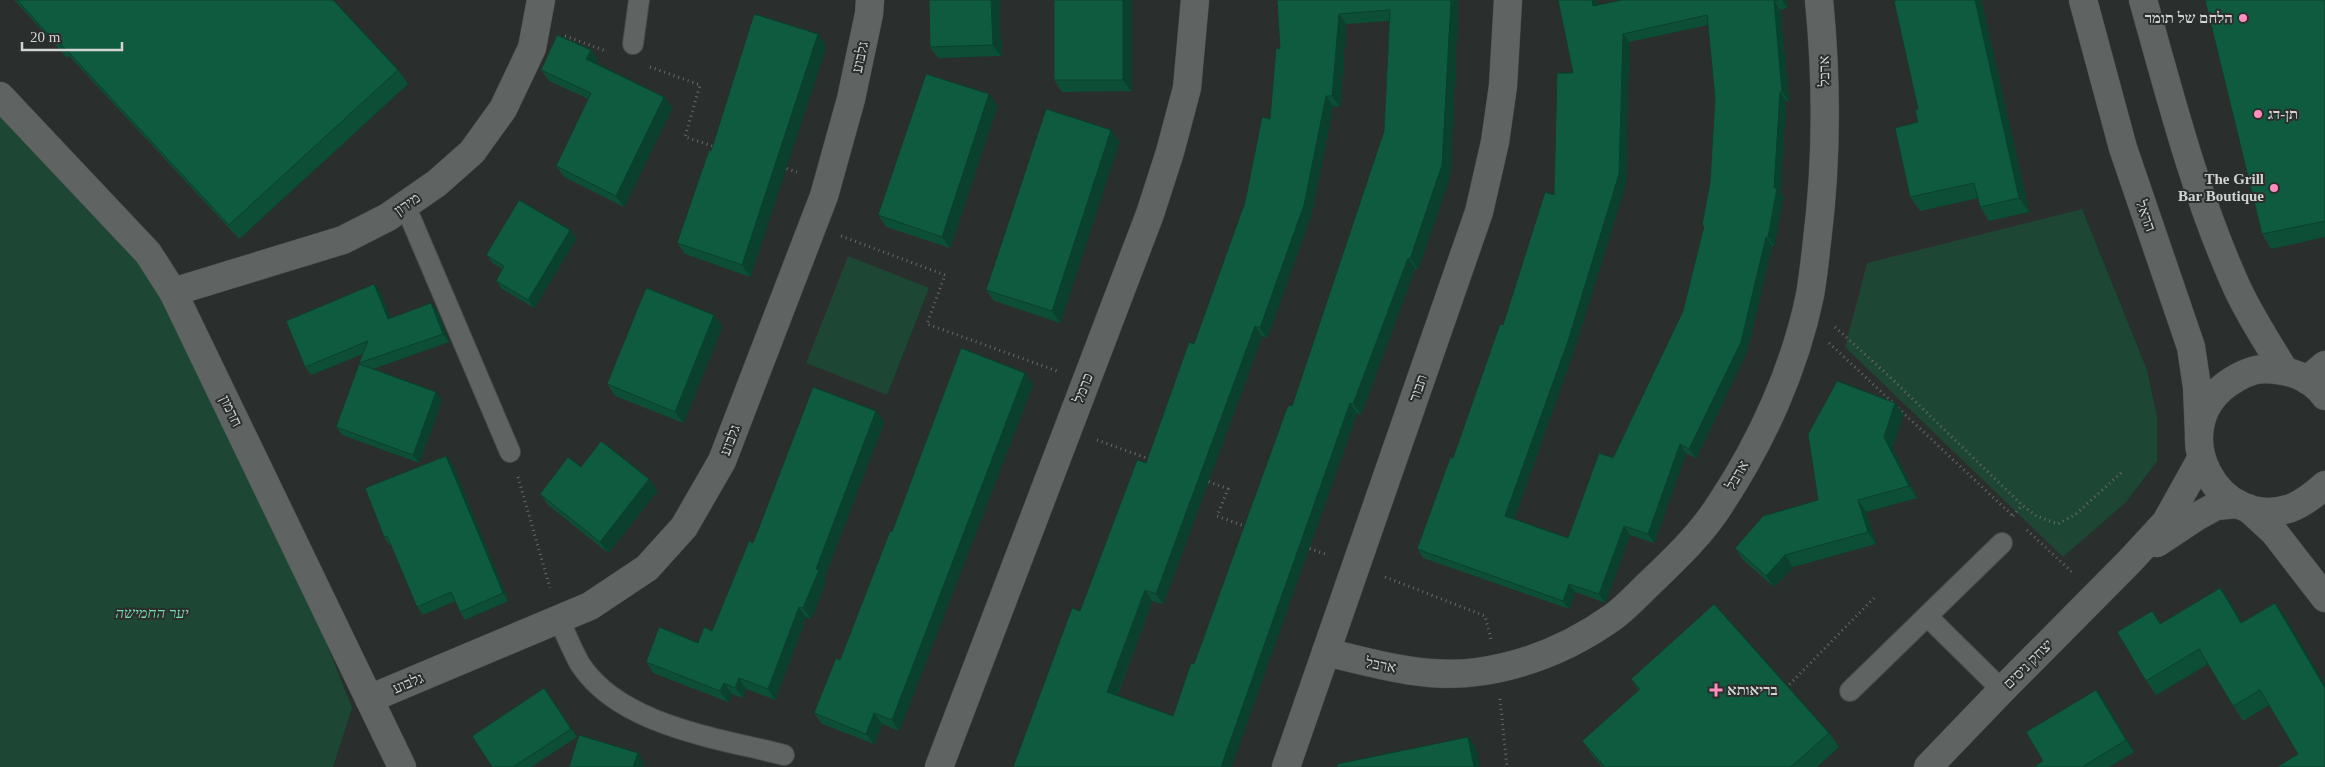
<svg xmlns="http://www.w3.org/2000/svg" width="2325" height="767" font-family="'Times New Roman','Noto Sans Hebrew',serif">
  <style>
    .green { fill: #1e4635 }
    .lines { fill: none; stroke-linecap: round; stroke-linejoin: round }
    .service-casing { stroke: #474b49; stroke-width: 22 }
    .minor-casing { stroke: #474b49; stroke-width: 29 }
    .tertiary-casing { stroke: #474b49; stroke-width: 29 }
    .secondary-casing { stroke: #474b49; stroke-width: 29 }
    .path { stroke: #686b69; stroke-width: 3; stroke-dasharray: 1 4; stroke-linecap: butt }
    .service { stroke: #5f6361; stroke-width: 20 }
    .minor { stroke: #5f6361; stroke-width: 28 }
    .tertiary { stroke: #5f6361; stroke-width: 28 }
    .secondary { stroke: #5f6361; stroke-width: 28 }
    .wall { fill: #0d4e37; fill-rule: evenodd }
    .shaded-wall { fill: #0a402d }
    .building { fill: #0f5b40; stroke: #0a402d; fill-rule: evenodd }
    .poi-dot { fill: #fd8ebe; stroke: #2a2e2c; stroke-width: 2 }
    .labels { text-anchor: middle; stroke-width: 4; stroke-linejoin: round; paint-order: stroke }
    .poi-label { font-size: 15px; font-weight: bold; fill: #d1d4d2; stroke: #2a2e2c; text-anchor: end }
    .street-label { font-size: 15px; fill: #d1d4d2; stroke: #2a2e2c }
    .park-label { font-size: 15px; font-style: italic; fill: #77dbae; stroke: #2a2e2c }
  </style>
  <rect width="100%" height="100%" fill="#2a2e2c"/>
  <!-- green -->
  <g class="green">
    <polygon points="0,96 179,294 278,520 352,708 333,767 0,767"/>
    <polygon points="2082,209 2147,370 2157,417 2157,461 2126,502 2063,557 1845,347 1867,263"/>
    <polygon points="848,256 929,288 887,395 806,363"/>
  </g>
  <g class="lines">
    <!-- service casing -->
    <g class="service-casing">
      <g id="service">
        <polyline points="633,44 639,0"/>
        <polyline points="405,205 510,452"/>
        <polyline points="1927,616 2002,690"/>
        <path d="M559,620C566,634 572,650 580,664C620,726 719,738 784,755"/>
        <polyline points="1850,691 2002,543"/>
      </g>
    </g>
    <!-- minor casing -->
    <g class="minor-casing">
      <g id="minor">
        <polyline points="0,96 148,253 173,292 402,767"/>
        <polyline points="173,292 343,240 388,217 437,183 472,152 503,109 532,48 541,0"/>
        <path d="M1326,652C1375,664 1427,679 1477,672C1528,665 1571,647 1613,617C1627,607 1640,592 1653,580C1677,557 1703,532 1721,503C1762,441 1795,368 1810,295C1813,278 1815,259 1817,241C1827,161 1827,80 1819,0"/>
        <polyline points="369,699 590,606 647,568 684,527 722,461 824,196 851,99 869,14 870,0"/>
        <polyline points="1286,767 1479,212 1495,142 1503,86 1508,0"/>
      </g>
    </g>
    <!-- tertiary casing -->
    <g class="tertiary-casing">
      <g id="tertiary">
        <polyline points="2307,380 2325,365"/>
        <polyline points="2157,543 2196,517 2216,506 2238,504"/>
        <polyline points="939,767 1150,214 1170,152 1187,88 1195,0"/>
        <polyline points="1928,767 2002,690 2129,562 2166,522 2201,459"/>
      </g>
    </g>
    <!-- secondary casing -->
    <g class="secondary-casing">
      <g id="secondary">
        <polyline points="2083,0 2123,148 2191,347 2197,387 2199,434"/>
        <path d="M2143,0C2170,95 2194,191 2234,281C2247,312 2267,341 2284,370"/>
        <path d="M2325,396C2310,376 2289,370 2265,369C2252,369 2237,377 2227,384C2164,430 2217,533 2291,508C2304,503 2315,494 2325,485"/>
        <polyline points="2248,508 2274,532 2325,598"/>
      </g>
    </g>
    <!-- path -->
    <g class="path">
      <polyline points="565,36 606,51"/>
      <polyline points="650,67 700,85 685,137 716,147"/>
      <polyline points="782,167 797,172"/>
      <polyline points="841,236 945,275 927,324 1057,371"/>
      <polyline points="1835,327 1890,377 2022,505 2036,516 2058,524 2076,514 2122,472"/>
      <polyline points="1829,343 1892,402"/>
      <polyline points="1898,408 2014,517"/>
      <polyline points="1097,440 1152,460"/>
      <polyline points="518,477 550,588"/>
      <polyline points="1204,480 1228,489 1217,516 1247,527"/>
      <polyline points="2013,516 2022,505"/>
      <polyline points="2027,530 2074,574"/>
      <polyline points="1305,547 1328,555"/>
      <polyline points="1385,577 1485,616 1491,639"/>
      <polyline points="1786,688 1874,598"/>
      <polyline points="1500,699 1507,767"/>
    </g>
    <!-- service -->
    <use href="#service" class="service"/>
    <!-- minor -->
    <use href="#minor" class="minor"/>
    <!-- tertiary -->
    <use href="#tertiary" class="tertiary"/>
    <!-- secondary -->
    <use href="#secondary" class="secondary"/>
  </g>
  <!-- wall -->
  <g class="wall">
    <polygon points="14,0 333,0 398,70 408,84 239,239 69,56 67,58"/>
    <polygon points="999,0 1001,56 938,58 930,47"/>
    <polygon points="1131,0 1131,91 1062,92 1054,80"/>
    <path d="M1277,0H1457L1458,6L1450,176L1418,269L1415,268L1361,414L1357,413L1231,767H1013L1080,611L1146,463L1194,344L1245,202L1270,119L1280,49ZM1389,21L1384,131L1292,406L1194,664L1173,716L1117,696L1152,601L1163,604L1262,336L1267,338L1311,215L1333,106L1340,107L1346,24Z"/>
    <path d="M1558,0H1596L1597,5L1622,0H1786L1787,8L1780,10L1789,101H1786L1780,193L1783,197L1774,246H1772L1747,351L1696,458L1686,453L1654,543L1630,535L1605,603L1575,592L1569,609L1423,558L1417,549L1453,458L1503,325L1554,195L1573,73ZM1708,25L1715,98L1710,183L1702,225L1704,228L1683,311L1613,458L1568,538L1514,519L1574,350L1626,183L1629,42Z"/>
    <polygon points="1897,0 1981,0 2029,212 1989,221 1980,207 1978,198 1920,211 1910,197 1918,109"/>
    <polygon points="2325,0 2325,237 2271,249 2262,234"/>
    <polygon points="818,34 826,46 750,277 685,254 677,243 711,151"/>
    <polygon points="591,50 598,61 597,64 664,97 672,108 624,207 564,177 556,166 588,99 549,81 541,70"/>
    <polygon points="997,106 950,248 886,227 878,215"/>
    <polygon points="1111,130 1119,142 1060,323 994,301 986,290"/>
    <polygon points="570,230 576,239 534,308 502,289 496,281 502,269 492,263 486,255"/>
    <polygon points="380,292 390,318 437,311 449,342 373,369 442,400 419,463 342,435 336,427 360,364 359,363 363,354 311,375 305,367"/>
    <polygon points="714,315 722,327 683,423 615,396 607,384"/>
    <polygon points="1033,384 899,731 882,724 874,744 822,724 814,713 840,660 892,532"/>
    <polygon points="1903,414 1892,448 1917,498 1866,512 1876,544 1793,567 1774,587 1743,560 1735,548 1818,500"/>
    <polygon points="884,422 824,578 826,581 811,619 806,617 775,700 746,689 743,698 732,694 728,702 653,673 646,662 698,643 712,631 753,543"/>
    <polygon points="452,464 508,601 465,620 460,612 455,601 423,615 417,607 391,545 389,545 384,537"/>
    <polygon points="649,479 657,491 608,553 548,505 540,494"/>
    <polygon points="2220,588 2230,603 2242,623 2285,617 2298,754 2269,705 2243,721 2233,706 2208,664 2156,695 2146,681 2152,611 2161,624"/>
    <polygon points="1631,679 1829,733 1839,747 1817,767 1602,767 1592,755 1582,741 1639,691"/>
    <polygon points="544,688 577,737 531,767 492,767"/>
    <polygon points="2104,701 2134,752 2109,767 2034,767 2043,761"/>
  </g>
  <!-- shaded-wall -->
  <g class="shaded-wall">
    <polygon points="991,0 999,0 1001,56 993,45"/>
    <polygon points="1123,0 1131,0 1131,91 1123,80"/>
    <polygon points="1451,0 1457,0 1458,6 1450,176 1418,269 1410,259"/>
    <polygon points="1592,0 1596,0 1599,15 1593,6"/>
    <polygon points="1782,0 1786,0 1787,8"/>
    <polygon points="1975,0 1981,0 2029,212 2019,198"/>
    <polygon points="1774,1 1780,10 1789,101 1782,92"/>
    <polygon points="1339,14 1346,24 1340,107 1332,96"/>
    <polygon points="818,34 826,46 750,277 742,265"/>
    <polygon points="1623,34 1629,42 1626,183 1574,350 1512,524 1505,516"/>
    <polygon points="591,50 598,61 594,70 586,59"/>
    <polygon points="1780,92 1786,101 1780,193 1783,197 1774,246 1768,237 1774,188"/>
    <polygon points="989,94 997,106 950,248 942,237"/>
    <polygon points="1326,96 1333,106 1311,215 1267,338 1260,328"/>
    <polygon points="664,97 672,108 624,207 616,196"/>
    <polygon points="1111,130 1119,142 1060,323 1052,311"/>
    <polygon points="570,230 576,239 534,308 528,300"/>
    <polygon points="1766,237 1772,246 1747,351 1696,458 1689,449"/>
    <polygon points="1408,258 1415,268 1361,414 1353,404"/>
    <polygon points="374,284 380,292 394,327 388,319"/>
    <polygon points="431,303 437,311 449,342 443,334"/>
    <polygon points="714,315 722,327 683,423 675,412"/>
    <polygon points="1255,326 1262,336 1163,604 1156,594"/>
    <polygon points="1025,373 1033,384 899,731 892,720"/>
    <polygon points="436,392 442,400 419,463 413,455"/>
    <polygon points="1350,403 1357,413 1231,767 1221,767"/>
    <polygon points="1895,403 1903,414 1892,448 1917,498 1909,486 1884,437"/>
    <polygon points="876,411 884,422 824,578 826,581 811,619 803,608 816,569"/>
    <polygon points="1680,444 1686,453 1654,543 1648,534"/>
    <polygon points="446,456 452,464 508,601 503,593"/>
    <polygon points="649,479 657,491 608,553 600,542"/>
    <polygon points="1858,500 1866,512 1876,544 1868,532"/>
    <polygon points="1624,526 1630,535 1605,603 1599,594"/>
    <polygon points="1785,555 1793,567 1774,587 1766,576"/>
    <polygon points="1569,584 1575,592 1569,609 1563,601"/>
    <polygon points="2220,588 2230,603 2251,637 2241,623"/>
    <polygon points="1145,590 1152,601 1114,702 1107,692"/>
    <polygon points="2275,603 2285,617 2325,685 2325,688"/>
    <polygon points="799,607 806,617 775,700 768,689"/>
    <polygon points="739,678 746,689 743,698 735,688"/>
    <polygon points="724,683 732,694 728,702 720,691"/>
    <polygon points="2096,690 2104,701 2134,752 2126,740"/>
    <polygon points="874,713 882,724 874,744 866,734"/>
    <polygon points="1468,737 1476,748 1480,767 1474,767"/>
    <polygon points="638,753 644,763 643,767 633,767"/>
  </g>
  <!-- building -->
  <g class="building">
    <polygon points="17,0 333,0 398,70 229,225 59,42 57,44"/>
    <polygon points="929,0 991,0 993,45 930,47"/>
    <rect x="1054" y="0" width="69" height="80"/>
    <path d="M1277,0H1451L1442,165L1410,259L1408,258L1353,404L1350,403L1221,767H1013L1072,608L1080,611L1137,460L1146,463L1189,342L1194,344L1245,202L1262,117L1270,119L1276,48L1280,49ZM1390,10L1384,131L1292,406L1289,405L1287,408L1194,664L1191,663L1173,716L1107,692L1145,590L1156,594L1255,326L1260,328L1304,205L1326,96H1332L1339,14Z"/>
    <path d="M1558,0H1592L1593,6L1622,0H1778L1774,1L1782,92H1780L1774,188H1777L1768,237H1766L1741,342L1689,449L1680,444L1648,534L1624,526L1599,594L1569,584L1563,601L1417,549L1450,458H1453L1500,324L1503,325L1545,192L1554,195L1557,73H1573ZM1707,15L1715,98L1710,183L1702,225L1704,226L1683,311L1613,458L1599,453L1568,538L1505,516L1568,341L1619,174L1623,34Z"/>
    <polygon points="1897,0 1975,0 2019,198 1980,207 1974,183 1910,197 1895,128 1918,122 1915,110 1918,109 1894,1"/>
    <polygon points="2205,0 2325,0 2325,221 2262,234"/>
    <polygon points="754,14 818,34 742,265 677,243 709,150 711,151"/>
    <polygon points="557,35 591,50 586,59 664,97 616,196 556,166 591,93 541,70"/>
    <polygon points="926,74 989,94 942,237 878,215"/>
    <polygon points="1046,109 1111,130 1052,311 986,290"/>
    <polygon points="519,200 570,230 528,300 496,281 504,266 486,255"/>
    <polygon points="374,284 388,319 431,303 443,334 359,363 368,341 305,367 286,321"/>
    <polygon points="646,288 714,315 675,412 607,384"/>
    <polygon points="961,348 1025,373 892,720 874,713 866,734 814,713 836,658 840,660 890,531 892,532"/>
    <polygon points="359,364 436,392 413,455 336,427"/>
    <polygon points="1837,381 1895,403 1884,437 1909,486 1858,500 1868,532 1785,555 1766,576 1735,548 1763,516 1818,500 1808,434"/>
    <polygon points="813,387 876,411 816,569 819,570 803,608 799,607 768,689 739,678 735,688 724,683 720,691 646,662 659,627 698,643 704,627 712,631 749,541 753,543"/>
    <polygon points="601,441 649,479 600,542 540,494 568,457 581,467"/>
    <polygon points="446,456 503,593 460,612 451,592 417,607 387,536 384,537 365,488"/>
    <polygon points="2220,588 2241,623 2275,603 2325,688 2325,767 2277,767 2298,754 2260,690 2233,706 2199,649 2146,681 2117,632 2152,611 2160,624"/>
    <polygon points="1714,604 1829,733 1791,767 1605,767 1582,741 1640,689 1631,679"/>
    <polygon points="544,688 571,729 513,767 492,767 472,736"/>
    <polygon points="2096,690 2126,740 2082,767 2034,767 2043,761 2026,732"/>
    <polygon points="579,735 638,753 633,767 569,767"/>
    <polygon points="1468,737 1474,767 1337,767 1337,764"/>
  </g>
  <!-- markers -->
  <g class="poi-dot">
    <circle cx="2243" cy="18" r="5"/>
    <circle cx="2258" cy="114" r="5"/>
    <circle cx="2274" cy="188" r="5"/>
    <path d="M1713.5 682.5h5v5h5v5h-5v5h-5v-5h-5v-5h5z"/>
  </g>
  <g class="labels">
    <!-- poi labels -->
    <g class="poi-label">
      <text x="2233" y="23">הלחם של תומר</text>
      <text x="2268" y="119" text-anchor="start">תן-דג</text>
      <text x="2264" y="184">The Grill<tspan x="2264" dy="17">Bar Boutique</tspan></text>
      <text x="1727" y="695" text-anchor="start">בריאותא</text>
    </g>
    <!-- street labels -->
    <g class="street-label">
      <text transform="translate(860 57) rotate(-78)" y="5">גלבוע</text>
      <text transform="translate(1824 71) rotate(-91)" y="5">ארבל</text>
      <text transform="translate(407 204) rotate(-35)" y="5">מירון</text>
      <text transform="translate(2146 216) rotate(71)" y="5">הראל</text>
      <text transform="translate(1083 388) rotate(-69)" y="5">כרמל</text>
      <text transform="translate(1418 388) rotate(-71)" y="5">תבור</text>
      <text transform="translate(231 411) rotate(64)" y="5">חרמון</text>
      <text transform="translate(730 440) rotate(-69)" y="5">גלבוע</text>
      <text transform="translate(1737 475) rotate(-60)" y="5">ארבל</text>
      <text transform="translate(2028 664) rotate(-45)" y="5">יצחק ניסים</text>
      <text transform="translate(1381 665) rotate(11)" y="5">ארבל</text>
      <text transform="translate(408 683) rotate(-23)" y="5">גלבוע</text>
    </g>
    <!-- park labels -->
    <g class="park-label">
      <text x="152" y="618">יער החמישה</text>
    </g>
  </g>
  <!-- scale -->
  <path d="M22 42v8h100v-8" fill="none" stroke="#d1d4d2" stroke-width="2.5"/>
  <text x="30" y="42" font-size="15" fill="#d1d4d2" stroke="#2a2e2c" stroke-width="4" paint-order="stroke">20 m</text>
</svg>
